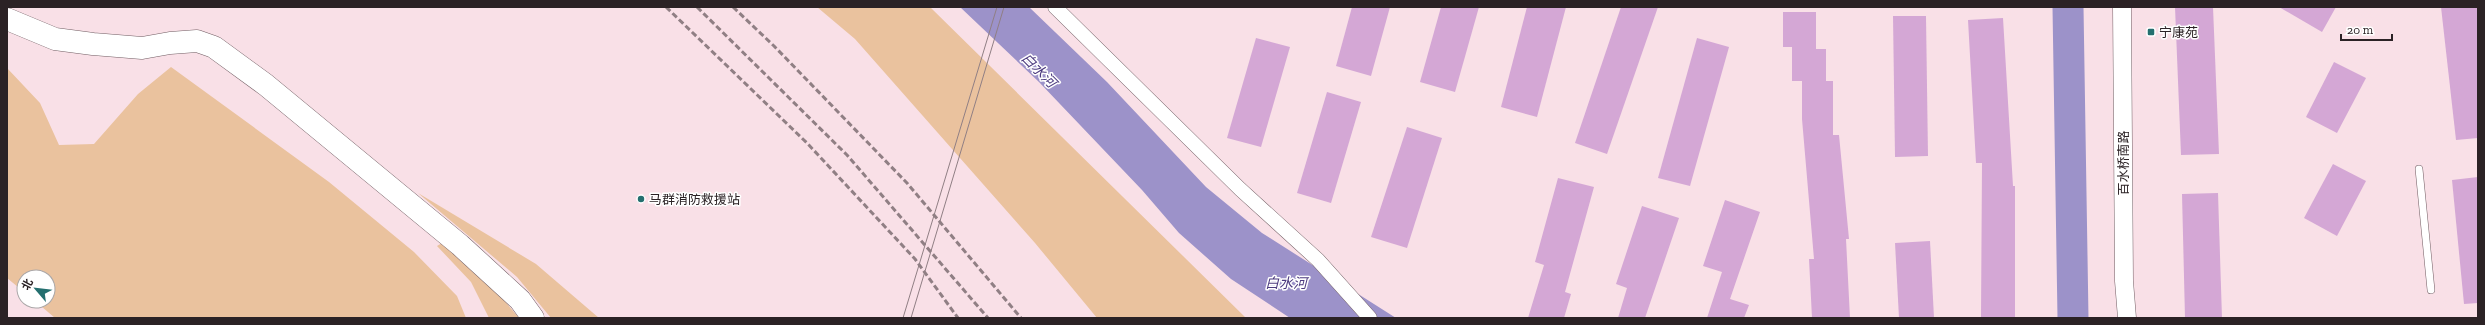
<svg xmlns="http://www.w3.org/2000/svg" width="2485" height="325" font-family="'Zilla Slab','Noto Sans SC',serif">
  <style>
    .green { fill: #eac29e }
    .water { fill: #9c92c9 }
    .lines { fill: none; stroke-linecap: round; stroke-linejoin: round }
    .river { stroke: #9c92c9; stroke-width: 31 }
    .building { fill: #d4a7d5 }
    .service-casing { stroke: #725e64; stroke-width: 8 }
    .minor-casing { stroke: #725e64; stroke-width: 15 }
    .tertiary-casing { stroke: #725e64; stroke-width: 19 }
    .motorway-casing { stroke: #725e64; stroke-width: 23 }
    .service { stroke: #fff; stroke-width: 7 }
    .minor { stroke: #fff; stroke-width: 14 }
    .tertiary { stroke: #fff; stroke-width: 18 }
    .motorway { stroke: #fff; stroke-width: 22 }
    .tram { stroke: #907f84; stroke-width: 1 }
    .rail { stroke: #907f84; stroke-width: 3; stroke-dasharray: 6 3; stroke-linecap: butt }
    .poi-dot { fill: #246f6f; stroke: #fff; stroke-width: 1.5 }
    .labels { text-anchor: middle; stroke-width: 3; stroke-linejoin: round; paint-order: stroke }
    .poi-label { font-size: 13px; fill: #2b2225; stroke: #fff; text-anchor: start }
    .street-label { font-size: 13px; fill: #2b2225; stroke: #fff }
    .water-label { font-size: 14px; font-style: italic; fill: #4c3a7f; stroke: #fff }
  </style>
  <rect width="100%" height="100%" fill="#f9e0e7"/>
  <!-- green -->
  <g class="green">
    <polygon points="817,7 930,7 1246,318 1097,318 1035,243 855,39"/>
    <polygon points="171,67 329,182 414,252 457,296 466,318 55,318 35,301 48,301 48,277 24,277 24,292 7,278 7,68 40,103 59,145 94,144 138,94"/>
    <polygon points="418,193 536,264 599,318 551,318 517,277"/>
    <polygon points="442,243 497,292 519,318 489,318 471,282 437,246"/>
  </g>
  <!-- water -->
  <polygon class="water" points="960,7 1029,7 1107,82 1206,187 1262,233 1396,318 1290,318 1231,279 1179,233 1142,190 1039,82"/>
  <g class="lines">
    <!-- river -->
    <polyline class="river" points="2068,7 2073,318"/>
  </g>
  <!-- building -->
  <g class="building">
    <polygon points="1352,7 1390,7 1371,76 1336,66"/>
    <polygon points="1441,7 1479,7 1455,92 1420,82"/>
    <polygon points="1527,7 1566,7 1537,117 1501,107"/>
    <polygon points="1621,7 1658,7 1607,154 1575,143"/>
    <polygon points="2175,7 2213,7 2219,154 2181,155"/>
    <polygon points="2279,7 2336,7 2322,32"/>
    <polygon points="2441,7 2478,7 2478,138 2456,140"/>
    <polygon points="1783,12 1816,12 1816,49 1826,49 1826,81 1833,81 1833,135 1839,135 1849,239 1846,239 1850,318 1812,318 1809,259 1814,259 1802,119 1802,81 1792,81 1792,47 1783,47"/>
    <polygon points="1893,16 1926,16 1928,156 1895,157"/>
    <polygon points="2003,18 2013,186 2015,186 2015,318 1981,318 1982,163 1976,163 1968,20"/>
    <polygon points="1256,38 1290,47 1261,147 1227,138"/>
    <polygon points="1697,38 1729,47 1690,186 1658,178"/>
    <polygon points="2334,62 2366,78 2337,133 2306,117"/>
    <polygon points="1327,92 1361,102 1331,203 1297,193"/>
    <polygon points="1407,127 1442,138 1407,248 1371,237"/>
    <polygon points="2333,164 2366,181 2337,236 2304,218"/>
    <polygon points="2478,177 2478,303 2464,304 2452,180"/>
    <polygon points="1558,178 1594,187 1565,292 1571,294 1564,318 1528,318 1544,265 1535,262"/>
    <polygon points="2218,193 2222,318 2185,318 2182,194"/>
    <polygon points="1725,200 1760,212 1730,299 1749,305 1744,318 1707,318 1722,272 1703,266"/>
    <polygon points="1642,206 1679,218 1645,318 1618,318 1627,288 1616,284"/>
    <polygon points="1930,241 1934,318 1899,318 1895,243"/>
  </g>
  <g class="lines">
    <!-- service casing -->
    <g class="service-casing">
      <polyline id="service" points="2419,169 2431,290"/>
    </g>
    <!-- minor casing -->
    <g class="minor-casing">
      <polyline id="minor" points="1055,7 1240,189 1318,260 1370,318"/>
    </g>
    <!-- tertiary casing -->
    <g class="tertiary-casing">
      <polyline id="tertiary" points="2122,7 2124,281 2127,318"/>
    </g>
    <!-- motorway casing -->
    <g class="motorway-casing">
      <polyline id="motorway" points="7,19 55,39 93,44 142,48 170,43 197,41 214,47 266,85 460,245 520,300 533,318"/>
    </g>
    <!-- service -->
    <use href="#service" class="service"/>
    <!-- minor -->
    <use href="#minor" class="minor"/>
    <!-- tertiary -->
    <use href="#tertiary" class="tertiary"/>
    <!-- motorway -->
    <use href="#motorway" class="motorway"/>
    <!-- tram -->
    <g class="tram">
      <polyline points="903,318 997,7"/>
      <polyline points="911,318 1004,7"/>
    </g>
    <!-- rail -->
    <g class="rail">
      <polyline points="666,7 807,143 915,259 958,318"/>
      <polyline points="697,7 847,155 988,318"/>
      <polyline points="733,7 774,46 907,183 1021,318"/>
    </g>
  </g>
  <!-- markers -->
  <g class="poi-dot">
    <rect x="2147" y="28" width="8" height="8" rx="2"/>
    <circle cx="641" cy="199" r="4"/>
  </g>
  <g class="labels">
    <!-- poi labels -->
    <g class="poi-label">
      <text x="2159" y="37">宁康苑</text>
      <text x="649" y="204">马群消防救援站</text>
    </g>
    <!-- street labels -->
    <g class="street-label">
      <text transform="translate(2123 163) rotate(-90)" y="5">百水桥南路</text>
    </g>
    <!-- water labels -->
    <g class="water-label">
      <text transform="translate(1039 70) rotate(45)" y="5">白水河</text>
      <text x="1286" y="288">白水河</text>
    </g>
  </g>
  <!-- border -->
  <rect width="2485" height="325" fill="none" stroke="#2b2225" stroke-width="16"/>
  <!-- north arrow -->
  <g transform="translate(36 289) rotate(298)"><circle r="19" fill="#ffffff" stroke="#aaa7a8"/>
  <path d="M0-3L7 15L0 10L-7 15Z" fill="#246f6f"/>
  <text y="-6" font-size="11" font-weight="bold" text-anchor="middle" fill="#2b2225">北</text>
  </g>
  <!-- scale -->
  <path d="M2341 34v6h51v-6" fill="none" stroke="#2b2225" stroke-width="2"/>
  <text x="2347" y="34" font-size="12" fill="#2b2225" stroke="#ffffff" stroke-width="3" paint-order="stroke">20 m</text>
</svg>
